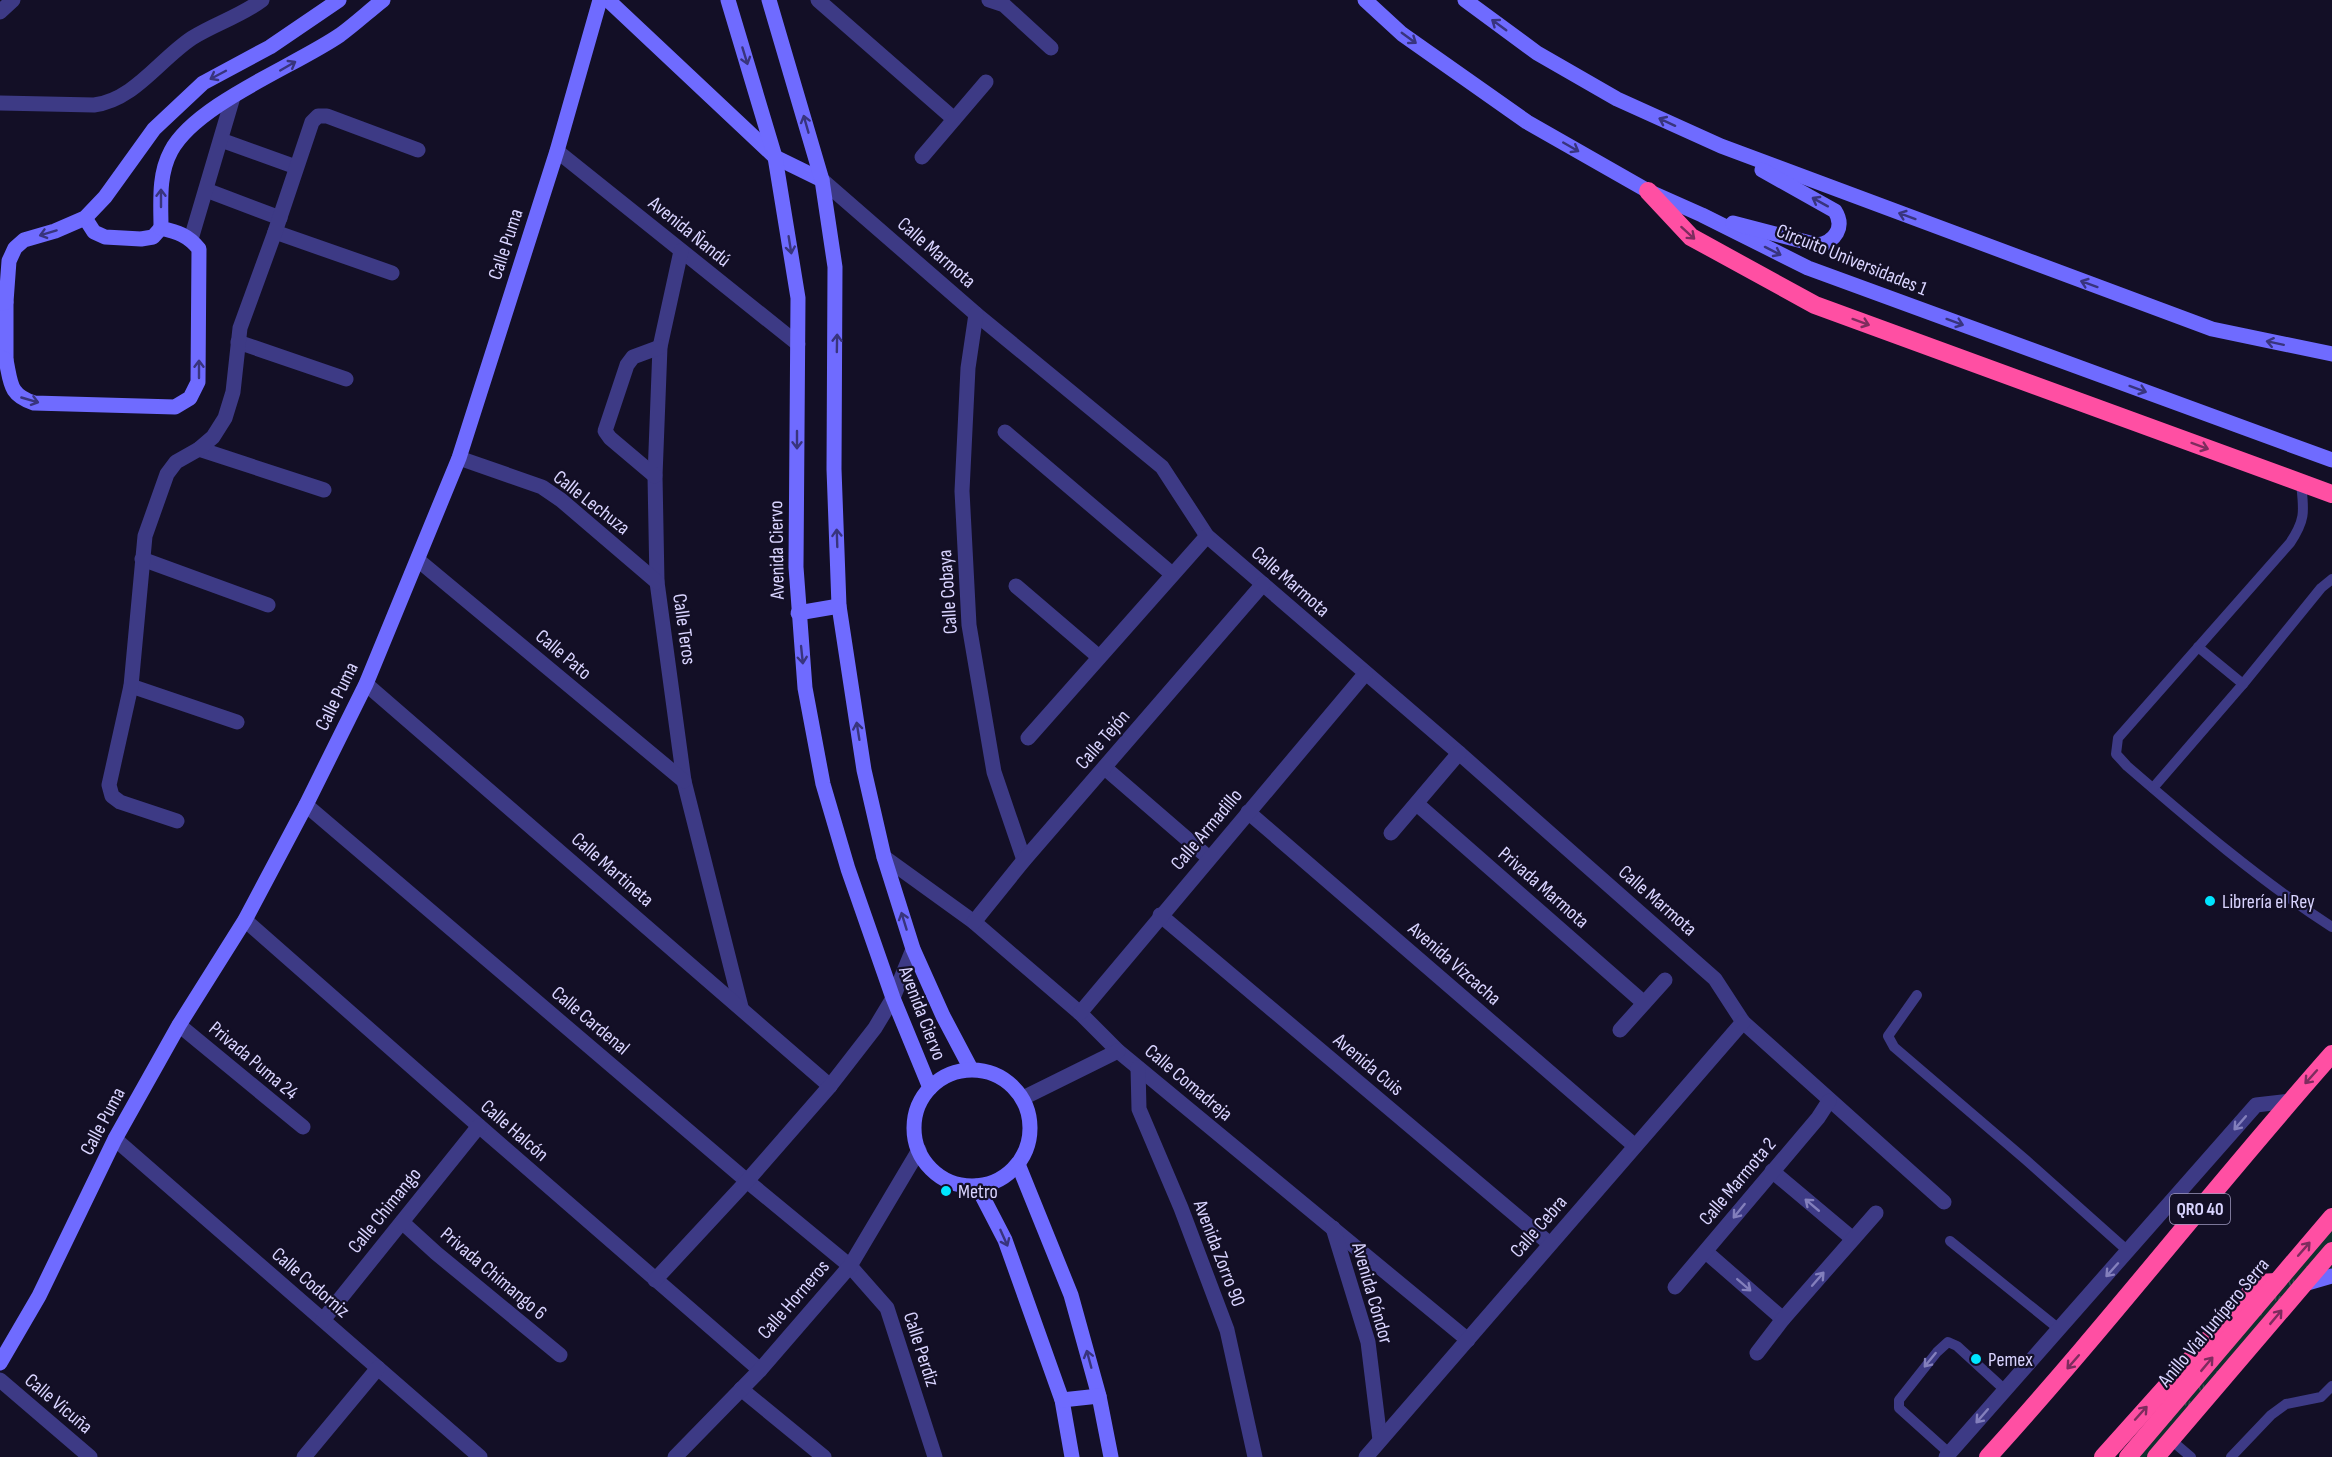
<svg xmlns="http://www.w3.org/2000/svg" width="2332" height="1457" font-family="'Sofia Sans Condensed',sans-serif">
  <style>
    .grass { fill: url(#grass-tufts) }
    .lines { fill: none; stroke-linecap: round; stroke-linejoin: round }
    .lane { stroke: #3d3a85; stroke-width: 10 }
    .street { stroke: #3d3a85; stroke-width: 15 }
    .secondary { stroke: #6f6bff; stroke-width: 15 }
    .highway { stroke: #ff4fa3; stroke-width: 18 }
    .oneway { stroke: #38347d }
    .oneway2 { stroke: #7d2c5e }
    .oneway3 { stroke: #837fbc }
    .poi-dot { fill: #00e5ff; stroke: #130f26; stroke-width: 2 }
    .labels { text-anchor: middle; stroke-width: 4.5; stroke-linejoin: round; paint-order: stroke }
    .shield { fill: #130f26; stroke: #9e99be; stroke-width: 1.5 }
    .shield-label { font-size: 18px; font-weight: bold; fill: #d9d4ff }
    .street-label { font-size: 20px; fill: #d9d4ff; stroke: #130f26 }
    .poi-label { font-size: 20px; fill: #d9d4ff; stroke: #130f26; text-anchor: start }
  </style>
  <defs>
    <pattern id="grass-tufts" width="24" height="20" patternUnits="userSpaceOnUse" patternTransform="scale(1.5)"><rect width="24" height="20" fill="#12302f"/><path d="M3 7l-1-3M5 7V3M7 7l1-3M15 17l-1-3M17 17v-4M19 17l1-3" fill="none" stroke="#344d4e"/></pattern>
  </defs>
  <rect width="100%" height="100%" fill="#130f26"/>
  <!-- grass -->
  <polygon class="grass" points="2332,1217 2332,1276 2303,1284 2156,1457 2129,1457"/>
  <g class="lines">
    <!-- lane -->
    <g class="lane">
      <path d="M2301,483C2304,511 2306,519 2290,543L2118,738L2116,754L2127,766C2193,823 2259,880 2332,927"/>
      <polyline points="2198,647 2243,684"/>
      <polyline points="2153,788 2243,684 2321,588 2332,579"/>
      <polyline points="1917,995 1888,1036 1894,1047 2026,1160 2129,1252"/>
      <polyline points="1950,1241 2059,1329"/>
      <polyline points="2171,1440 2191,1457"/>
      <polyline points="1949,1453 1899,1408 1899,1400 1937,1352 1948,1342 1957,1346 2005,1390"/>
      <polyline points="2231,1457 2271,1415 2286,1404 2321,1397 2332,1386"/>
    </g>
    <!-- street -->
    <g class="street">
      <polyline points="818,0 954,119"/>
      <polyline points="989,0 1004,5 1051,48"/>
      <polyline points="0,12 13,0"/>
      <path d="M0,103L94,105C134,100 159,60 192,38C214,24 241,16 262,0"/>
      <polyline points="221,140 296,167"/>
      <polyline points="557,151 798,344"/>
      <polyline points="922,157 986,82"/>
      <polyline points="822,180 976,314 1162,467 1207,536 1459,753 1715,979 1743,1022 1944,1202"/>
      <polyline points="206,190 280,218"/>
      <polyline points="275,232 392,273"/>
      <polyline points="191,239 233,97"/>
      <polyline points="681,251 660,347 655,476 657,582 684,781 741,1007"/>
      <polyline points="976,314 968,368 962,491 969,625 994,772 1024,860"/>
      <polyline points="238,342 346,379"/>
      <polyline points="1005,432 1172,574"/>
      <polyline points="199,449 324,490"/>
      <polyline points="459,458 542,487 561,500 657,582"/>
      <polyline points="655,476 610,438 605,431 627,365 633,357 660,347"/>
      <polyline points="142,559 268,605"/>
      <polyline points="418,560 684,781"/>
      <polyline points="1016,586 1099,657"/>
      <polyline points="366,684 830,1086"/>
      <polyline points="131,686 237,722"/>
      <polyline points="1028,738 1207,536"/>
      <polyline points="1105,768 1209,858"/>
      <polyline points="1417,804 1644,1003"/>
      <polyline points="306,805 747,1181 850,1266 887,1308 935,1457"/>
      <polyline points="1248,812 1635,1146"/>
      <polyline points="177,821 120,802 112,796 109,785 131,686 145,536 167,474 176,462 199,449 213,437 225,418 233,392 240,328 275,232 312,122 318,116 327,116 418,150"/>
      <polyline points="1391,833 1459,753"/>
      <polyline points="884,857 974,922 1080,1013 1118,1051 1468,1340"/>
      <polyline points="1160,915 1550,1244"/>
      <polyline points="245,920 479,1126 760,1370"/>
      <polyline points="974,922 1024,860 1263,584"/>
      <polyline points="1080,1013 1365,674"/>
      <polyline points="179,1025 303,1127"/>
      <polyline points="1620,1030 1665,980"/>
      <polyline points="1138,1068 1139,1109 1181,1208 1227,1330 1255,1457"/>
      <polyline points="1023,1098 1118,1051"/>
      <polyline points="115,1139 480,1457"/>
      <polyline points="1772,1171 1853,1239"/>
      <polyline points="402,1222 436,1253 560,1355"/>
      <polyline points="1333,1228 1368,1342 1380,1440"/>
      <polyline points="1706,1252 1783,1319"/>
      <polyline points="655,1280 747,1181 830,1086 875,1028 893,998 913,949"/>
      <polyline points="1675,1287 1818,1118 1829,1101"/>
      <polyline points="323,1320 479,1126"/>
      <polyline points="1757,1353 1783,1319 1876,1213"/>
      <polyline points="0,1380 90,1457"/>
      <polyline points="741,1389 824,1457"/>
      <polyline points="304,1457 378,1368"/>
      <polyline points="675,1457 760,1370 850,1266 919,1150"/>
      <polyline points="1366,1457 1743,1022"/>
      <polyline points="1946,1457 2256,1105 2290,1101"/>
    </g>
    <!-- secondary -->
    <g class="secondary">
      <polyline points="608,0 775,157 822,180"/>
      <polyline points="728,0 775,157 798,298 796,567 805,688 823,784 848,869 893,998 930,1088"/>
      <polyline points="769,0 822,180 835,267 834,469 839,606 864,770 884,857 913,949 943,1016 971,1069"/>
      <polyline points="1365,0 1402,34 1527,122 1648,191 1702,215 1808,268 2332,460"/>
      <polyline points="1465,0 1537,53 1617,99 1721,146 2212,329 2332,354"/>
      <polyline points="85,218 94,232 105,237 141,239 153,237 161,228"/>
      <path d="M1733,223L1818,245C1835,242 1845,227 1835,211L1762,170"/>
      <polyline points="6,302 6,360"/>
      <polyline points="0,303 6,302 9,261 15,248 24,240 55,231 85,218 105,197 154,129 203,83 270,47 339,0"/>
      <path d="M0,357L6,360C11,383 9,395 34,403L175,407L190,398L198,382L199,249C188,235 177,232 161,228C161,203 158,175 171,151C196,104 295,66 340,35C355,24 369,11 383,0"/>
      <polyline points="798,613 839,606"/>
      <circle cx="972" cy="1128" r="58"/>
      <polyline points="1018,1164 1071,1295 1099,1396 1111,1457"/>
      <polyline points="977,1186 1005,1240 1062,1400 1072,1457"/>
      <polyline points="2304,1284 2332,1276"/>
      <polyline points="0,1363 39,1296 115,1139 179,1025 245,920 306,805 366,684 459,458 557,151 600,0"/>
      <polyline points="1062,1400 1099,1396"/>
    </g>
    <!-- highway -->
    <g class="highway">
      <polyline points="1648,191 1691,237 1815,305 2332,494"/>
      <path d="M1988,1457C2107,1326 2215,1186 2332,1054"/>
      <polyline points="2103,1457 2259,1283 2276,1282"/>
      <polyline points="2128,1457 2332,1217"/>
      <polyline points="2156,1457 2332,1251"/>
    </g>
  </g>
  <!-- one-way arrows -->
  <defs><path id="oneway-shaft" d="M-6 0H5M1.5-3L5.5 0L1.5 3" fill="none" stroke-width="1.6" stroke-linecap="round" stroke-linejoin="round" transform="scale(1.5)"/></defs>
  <g class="oneway">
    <use href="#oneway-shaft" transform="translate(1499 25) rotate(-144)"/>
    <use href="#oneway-shaft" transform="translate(1409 38) rotate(36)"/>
    <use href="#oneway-shaft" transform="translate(745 56) rotate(73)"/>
    <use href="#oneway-shaft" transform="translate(288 66) rotate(-30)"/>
    <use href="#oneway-shaft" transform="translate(218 75) rotate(152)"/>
    <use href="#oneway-shaft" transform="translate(1667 122) rotate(-155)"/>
    <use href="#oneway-shaft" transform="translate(806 124) rotate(-106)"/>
    <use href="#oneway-shaft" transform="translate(1571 147) rotate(30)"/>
    <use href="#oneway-shaft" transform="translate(161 198) rotate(-90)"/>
    <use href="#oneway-shaft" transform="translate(1820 202) rotate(-151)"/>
    <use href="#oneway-shaft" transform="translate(1907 216) rotate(-160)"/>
    <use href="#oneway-shaft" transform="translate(48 233) rotate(163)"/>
    <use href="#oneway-shaft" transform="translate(790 245) rotate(81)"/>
    <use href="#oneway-shaft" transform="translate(1773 251) rotate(27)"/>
    <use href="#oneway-shaft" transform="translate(2089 284) rotate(-160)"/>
    <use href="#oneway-shaft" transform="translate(1955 322) rotate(20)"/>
    <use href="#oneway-shaft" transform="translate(837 343) rotate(-89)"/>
    <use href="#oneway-shaft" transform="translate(2275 343) rotate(-168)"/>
    <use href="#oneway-shaft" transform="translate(199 369) rotate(-90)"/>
    <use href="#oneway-shaft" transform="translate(2138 389) rotate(20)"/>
    <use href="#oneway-shaft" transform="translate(30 400) rotate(16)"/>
    <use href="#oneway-shaft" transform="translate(797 440) rotate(90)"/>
    <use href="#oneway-shaft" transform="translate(837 538) rotate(-92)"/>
    <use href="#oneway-shaft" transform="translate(802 655) rotate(84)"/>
    <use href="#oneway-shaft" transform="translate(858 731) rotate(-99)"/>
    <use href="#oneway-shaft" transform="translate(904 921) rotate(-107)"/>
    <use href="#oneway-shaft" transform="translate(1004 1238) rotate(66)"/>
    <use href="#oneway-shaft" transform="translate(1089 1359) rotate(-105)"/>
  </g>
  <g class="oneway2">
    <use href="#oneway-shaft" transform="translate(1688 233) rotate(42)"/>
    <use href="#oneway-shaft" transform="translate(1861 322) rotate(20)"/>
    <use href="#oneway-shaft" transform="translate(2200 446) rotate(20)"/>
    <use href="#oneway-shaft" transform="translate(2311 1077) rotate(132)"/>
    <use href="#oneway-shaft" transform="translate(2304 1249) rotate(-49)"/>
    <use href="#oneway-shaft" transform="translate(2276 1317) rotate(-50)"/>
    <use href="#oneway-shaft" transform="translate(2073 1362) rotate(131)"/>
    <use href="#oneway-shaft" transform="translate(2207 1364) rotate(-50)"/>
    <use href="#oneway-shaft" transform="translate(2141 1413) rotate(-48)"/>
  </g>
  <g class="oneway3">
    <use href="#oneway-shaft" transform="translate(2240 1123) rotate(131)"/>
    <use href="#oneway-shaft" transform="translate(1812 1205) rotate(-140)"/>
    <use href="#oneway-shaft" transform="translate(1739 1211) rotate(129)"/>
    <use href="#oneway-shaft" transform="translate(2112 1270) rotate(132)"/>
    <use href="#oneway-shaft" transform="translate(1818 1279) rotate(-49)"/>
    <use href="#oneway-shaft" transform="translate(1744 1285) rotate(41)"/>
    <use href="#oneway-shaft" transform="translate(1930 1360) rotate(129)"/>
    <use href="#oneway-shaft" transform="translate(1982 1416) rotate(131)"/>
  </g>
  <!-- markers -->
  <g class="poi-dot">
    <circle cx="2210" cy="901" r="6"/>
    <circle cx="946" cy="1191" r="6"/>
    <circle cx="1976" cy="1359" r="6"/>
  </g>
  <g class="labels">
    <!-- shield labels -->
    <rect class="shield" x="2170" y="1194" width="60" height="30" rx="4.5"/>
    <g class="shield-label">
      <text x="2200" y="1215">QRO 40</text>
    </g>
    <!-- street labels -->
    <g class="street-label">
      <text transform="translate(690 231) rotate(39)" y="7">Avenida Ñandú</text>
      <text transform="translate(505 244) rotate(-72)" y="7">Calle Puma</text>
      <text transform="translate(937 252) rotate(41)" y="7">Calle Marmota</text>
      <text transform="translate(1852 259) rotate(22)" y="7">Circuito Universidades 1</text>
      <text transform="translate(592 502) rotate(38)" y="7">Calle Lechuza</text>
      <text transform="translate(776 550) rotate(-91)" y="7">Avenida Ciervo</text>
      <text transform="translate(1291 581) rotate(41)" y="7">Calle Marmota</text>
      <text transform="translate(947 592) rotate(-94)" y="7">Calle Cobaya</text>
      <text transform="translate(685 629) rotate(82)" y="7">Calle Teros</text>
      <text transform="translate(564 654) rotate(40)" y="7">Calle Pato</text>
      <text transform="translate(336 696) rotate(-64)" y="7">Calle Puma</text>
      <text transform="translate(1102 739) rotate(-49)" y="7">Calle Tejón</text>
      <text transform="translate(1206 829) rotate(-50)" y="7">Calle Armadillo</text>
      <text transform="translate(613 869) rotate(41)" y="7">Calle Martineta</text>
      <text transform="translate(1544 887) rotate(41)" y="7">Privada Marmota</text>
      <text transform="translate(1658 900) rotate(41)" y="7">Calle Marmota</text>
      <text transform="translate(1455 963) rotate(41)" y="7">Avenida Vizcacha</text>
      <text transform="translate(923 1013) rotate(69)" y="7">Avenida Ciervo</text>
      <text transform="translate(591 1020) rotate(40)" y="7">Calle Cardenal</text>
      <text transform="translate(254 1060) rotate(40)" y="7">Privada Puma 24</text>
      <text transform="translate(1369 1064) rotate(40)" y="7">Avenida Cuis</text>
      <text transform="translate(1189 1082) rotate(40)" y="7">Calle Comadreja</text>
      <text transform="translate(102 1121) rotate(-62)" y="7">Calle Puma</text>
      <text transform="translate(515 1130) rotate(41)" y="7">Calle Halcón</text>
      <text transform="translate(1737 1181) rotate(-50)" y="7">Calle Marmota 2</text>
      <text transform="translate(384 1210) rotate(-51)" y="7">Calle Chimango</text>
      <text transform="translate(1538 1226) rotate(-49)" y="7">Calle Cebra</text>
      <text transform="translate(1220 1253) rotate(69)" y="7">Avenida Zorro 90</text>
      <text transform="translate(494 1273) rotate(40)" y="7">Privada Chimango 6</text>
      <text transform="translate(311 1282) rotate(41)" y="7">Calle Codorniz</text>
      <text transform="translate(1373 1293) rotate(74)" y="7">Avenida Cóndor</text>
      <text transform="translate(793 1299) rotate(-49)" y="7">Calle Horneros</text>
      <text transform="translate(2213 1322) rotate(-50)" y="7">Anillo Vial Junípero Serra</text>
      <text transform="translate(922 1349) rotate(72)" y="7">Calle Perdiz</text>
      <text transform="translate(59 1403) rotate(40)" y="7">Calle Vicuña</text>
    </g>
    <!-- poi labels -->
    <g class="poi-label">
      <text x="2222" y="908">Librería el Rey</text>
      <text x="958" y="1198">Metro</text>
      <text x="1988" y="1366">Pemex</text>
    </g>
  </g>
</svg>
